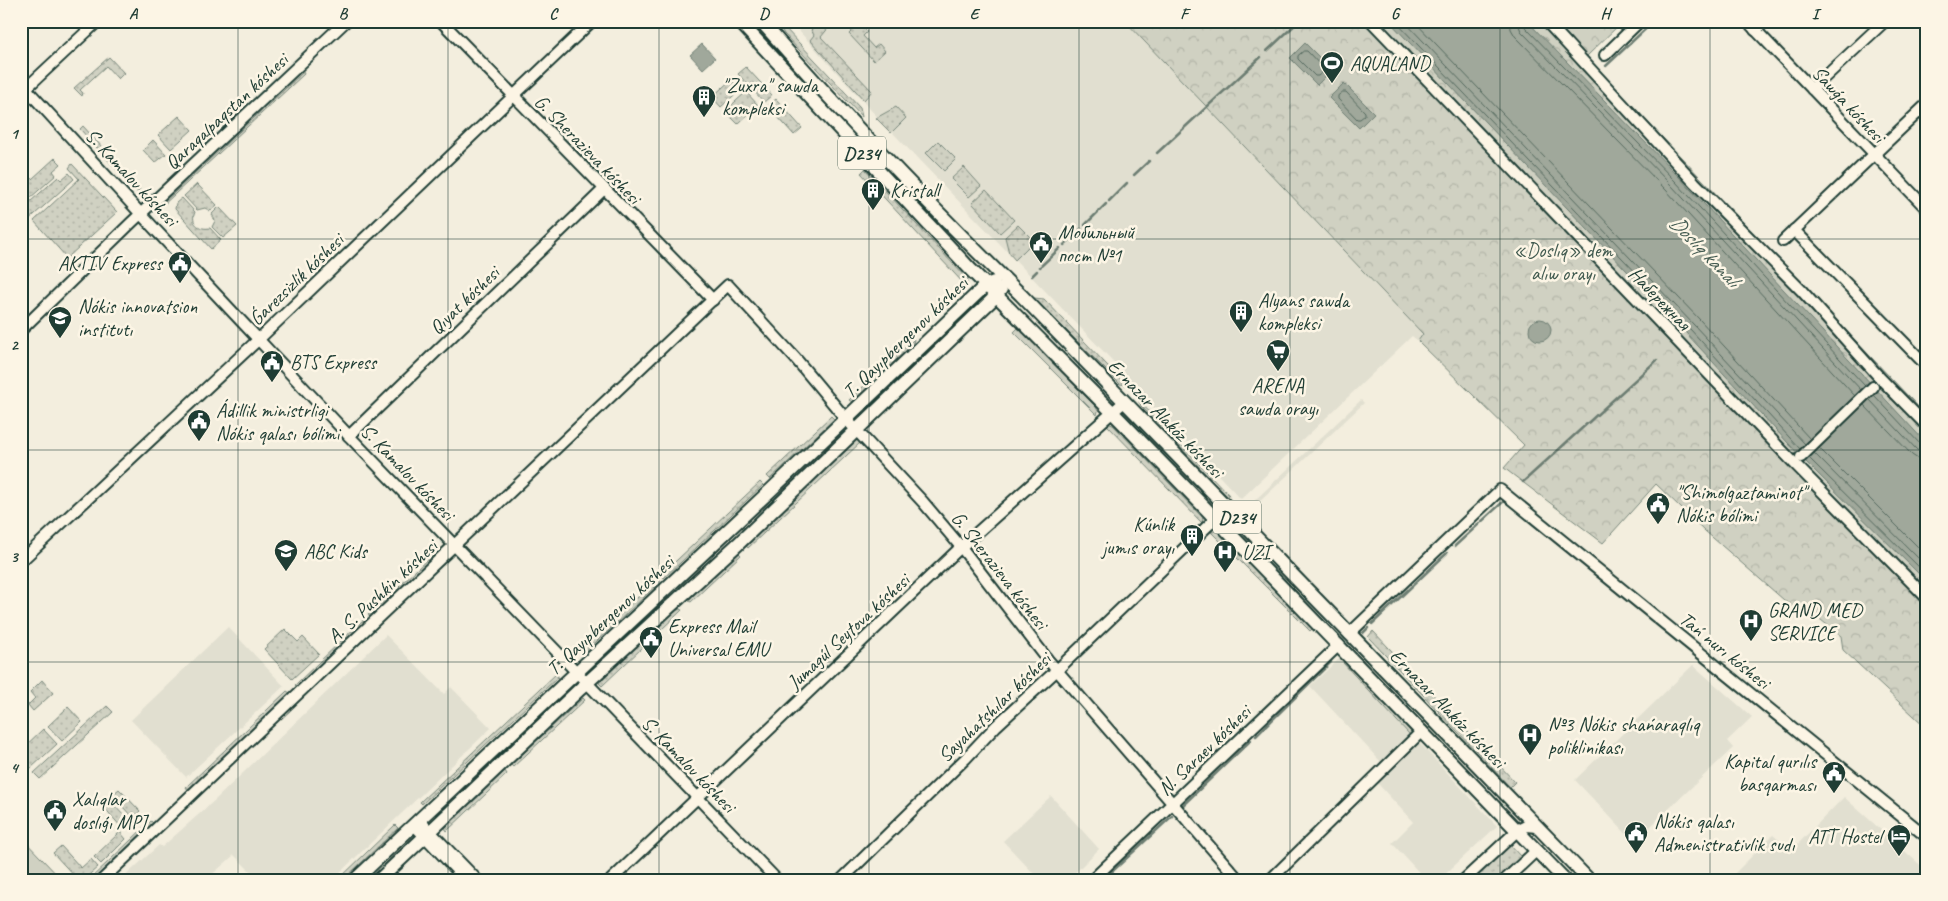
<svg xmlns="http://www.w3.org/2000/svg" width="1948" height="901" font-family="Caveat,sans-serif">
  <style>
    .built { fill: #e1dfd0 }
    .grass { fill: url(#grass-dots); stroke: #78877b }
    .park { fill: url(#park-crowns); stroke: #78877b }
    .garden { fill: #d0d1c2; stroke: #78877b }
    .water { fill: #a0a89b; stroke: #6c7d72 }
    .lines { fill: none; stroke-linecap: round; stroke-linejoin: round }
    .shore { stroke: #53685d; stroke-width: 1 }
    .stream { stroke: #6c7d72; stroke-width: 2.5 }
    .minor-casing { stroke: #1f3d34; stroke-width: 14 }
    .major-casing { stroke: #1f3d34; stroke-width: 16 }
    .minor { stroke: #fcf5e5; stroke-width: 10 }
    .major { stroke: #fcf5e5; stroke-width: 12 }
    .grid { fill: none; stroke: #1f3d34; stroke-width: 1; stroke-opacity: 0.55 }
    .labels { text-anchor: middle; stroke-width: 5; stroke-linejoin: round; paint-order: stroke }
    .shield { fill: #fcf5e5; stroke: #617469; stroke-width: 1 }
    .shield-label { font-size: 19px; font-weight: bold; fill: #1f3d34 }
    .poi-label { font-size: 20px; fill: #1f3d34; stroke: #fcf5e5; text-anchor: start }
    .street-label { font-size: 20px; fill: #1f3d34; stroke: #fcf5e5 }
    .park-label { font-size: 20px; fill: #425b50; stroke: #fcf5e5 }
    .water-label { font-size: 21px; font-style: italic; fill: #465d53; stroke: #fcf5e5 }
    .neatline { fill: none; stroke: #1f3d34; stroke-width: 2 }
    .grid-label { font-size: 16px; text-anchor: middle; font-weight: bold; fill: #1f3d34 }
  </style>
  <defs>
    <pattern id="grass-dots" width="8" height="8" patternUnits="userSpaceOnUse" patternTransform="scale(1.25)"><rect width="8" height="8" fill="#d0d1c2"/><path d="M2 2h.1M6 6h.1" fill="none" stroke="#b2b4a7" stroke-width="1.8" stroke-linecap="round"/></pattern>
    <pattern id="park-crowns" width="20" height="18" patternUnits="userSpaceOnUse" patternTransform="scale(1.25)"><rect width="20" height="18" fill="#d0d1c2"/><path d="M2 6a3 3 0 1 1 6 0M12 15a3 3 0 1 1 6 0" fill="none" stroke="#b2b4a7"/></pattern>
  </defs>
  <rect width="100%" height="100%" fill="#f3eede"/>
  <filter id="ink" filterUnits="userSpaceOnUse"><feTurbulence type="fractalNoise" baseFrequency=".02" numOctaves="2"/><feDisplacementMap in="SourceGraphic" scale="10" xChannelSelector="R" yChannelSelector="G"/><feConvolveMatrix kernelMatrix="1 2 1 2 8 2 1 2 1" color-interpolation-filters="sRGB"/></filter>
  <g filter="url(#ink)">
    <!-- built -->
    <g class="built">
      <polygon points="790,21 1125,21 1424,335 1418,341 1412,336 1241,499 1143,396 1132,381 867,106"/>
      <polygon points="1361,400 1364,403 1256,505 1253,502"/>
      <polygon points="228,627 284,686 186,777 131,720"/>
      <polygon points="386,635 444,694 451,687 491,728 332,880 259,880 234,855 206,880 122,879 159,845 162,847 215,800"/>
      <polygon points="1340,658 1497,826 1439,880 1426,880 1392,843 1413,822 1369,774 1381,762 1310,686"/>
      <polygon points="1693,665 1752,717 1727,741 1733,748 1634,842 1575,780"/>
      <polygon points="1051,796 1099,849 1068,880 1040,880 1003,841"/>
      <polygon points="1844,797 1927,871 1927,880 1728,880 1773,835 1791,851"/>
    </g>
    <!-- grass -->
    <g class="grass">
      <polygon points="819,21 834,21 821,37 872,91 864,100 810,40 814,35 811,30"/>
      <polygon points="859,24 867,32 863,36 874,48 879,44 885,51 874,61 849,34"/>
      <polygon points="785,28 860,108 862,117 784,34 782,31"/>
      <polygon points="109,57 124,73 118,79 106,66 80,90 83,93 82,96 74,88"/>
      <polygon points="746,67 772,95 764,102 738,74"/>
      <polygon points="303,72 304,74 161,207 160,206"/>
      <polygon points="733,78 742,88 721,107 712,97"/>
      <polygon points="746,92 758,105 738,124 725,111"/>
      <polygon points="776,99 802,128 794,135 768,106"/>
      <polygon points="896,107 906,118 891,133 876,118"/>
      <polygon points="179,116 192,130 171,149 158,135"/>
      <polygon points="83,126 140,189 137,192 80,129"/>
      <polygon points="153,140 166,154 155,163 143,150"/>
      <polygon points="938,141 956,159 944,171 926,153"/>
      <polygon points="55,158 61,164 53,171 56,175 21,206 21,189"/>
      <polygon points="72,164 117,212 67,258 34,221 79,179 69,168"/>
      <polygon points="964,167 981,186 969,197 951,179"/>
      <polygon points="865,169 968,280 966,286 861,173"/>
      <polygon points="69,173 74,179 25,223 21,220 21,210 58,177 61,180"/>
      <polygon points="197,184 217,205 210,211 205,208 197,210 184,196"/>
      <polygon points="986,190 1014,220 1000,233 972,203"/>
      <path d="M182,198L195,212C190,223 199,230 210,228L221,240L211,249L175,209L176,203Z"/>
      <polygon points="219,207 237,226 223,238 212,227 215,221 212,214"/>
      <polygon points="1018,225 1034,241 1015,260 1009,253 1005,237"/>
      <polygon points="1034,298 1044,299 1126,385 1120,384"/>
      <polygon points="1018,328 1096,407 1098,411 1097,415 1014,332"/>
      <polygon points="914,339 913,344 852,402 849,400"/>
      <polygon points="1139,401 1229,495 1228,497 1141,406"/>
      <polygon points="831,416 834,419 770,479 767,476"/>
      <polygon points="1110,424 1113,425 1203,518 1202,523 1107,425"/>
      <polygon points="858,439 861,442 748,548 745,545"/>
      <polygon points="760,482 763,485 664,578 661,575"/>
      <polygon points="1213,531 1217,531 1313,628 1310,631 1211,532"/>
      <polygon points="738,552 741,555 691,602 689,601 693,594"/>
      <polygon points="433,554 435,556 371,617 368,615"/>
      <polygon points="654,582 657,585 582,655 579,652"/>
      <polygon points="680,609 682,610 602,686 599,683 673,612"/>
      <polygon points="363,620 365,623 297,687 295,685"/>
      <polygon points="285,629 298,642 303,637 319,654 292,679 264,649"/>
      <polygon points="1373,631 1515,782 1510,787 1368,637"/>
      <polygon points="1346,661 1412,733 1410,735 1343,663"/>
      <polygon points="557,673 558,677 422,804 420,802"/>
      <polygon points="42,680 53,693 33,711 28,705 35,698 30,692"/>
      <polygon points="287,691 290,693 188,790 186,787"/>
      <polygon points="583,698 585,700 513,767 511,765"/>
      <polygon points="107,706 113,712 40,779 34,773"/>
      <polygon points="68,707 82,722 62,741 48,726"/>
      <polygon points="43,729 57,744 30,769 21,759 21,750"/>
      <polygon points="505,771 507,774 447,831 445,828"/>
      <polygon points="119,789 140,811 133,818 112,795"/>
      <polygon points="108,799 129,821 122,828 102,805"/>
      <polygon points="151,821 153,823 94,880 89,880"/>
      <polygon points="395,825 398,828 343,880 338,880"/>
      <polygon points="120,832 126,839 101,864 94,857"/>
      <polygon points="1509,844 1521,857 1498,880 1471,880"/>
      <polygon points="61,846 81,868 91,859 98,867 83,880 78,880 53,853"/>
    </g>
    <!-- park -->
    <polygon class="park" points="1125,21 1623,21 1586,57 1927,416 1927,728 1843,650 1841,636 1811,612 1800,614 1705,531 1656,484 1603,543 1504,468 1524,445 1418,341 1423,334"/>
    <!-- garden -->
    <polygon class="garden" points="21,837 62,880 21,880"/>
    <!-- water -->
    <g class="water">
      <polygon points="1389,21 1527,21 1679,177 1927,444 1927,582 1801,457 1686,333"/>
      <polygon points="1305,43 1332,70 1317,85 1290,58"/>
      <polygon points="702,44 715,58 703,69 690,55"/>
      <polygon points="1344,83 1374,113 1359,128 1329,98"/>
      <circle cx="1540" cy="330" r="11"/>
    </g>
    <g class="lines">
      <!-- shore -->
      <g class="shore">
        <polyline points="1395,21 1690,329 1800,449"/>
        <polyline points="1404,21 1694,325 1805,444"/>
        <polyline points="1414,21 1700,320 1810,439"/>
        <polyline points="1510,21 1511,29 1515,36 1666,190 1855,396"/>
        <polyline points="1517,21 1521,31 1671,185 1861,390"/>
        <polyline points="1524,21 1525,27 1675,181 1865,386"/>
        <polygon points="1304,51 1307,51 1324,69 1324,71 1318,76 1315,76 1298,59 1298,56"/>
        <polygon points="1343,92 1346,92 1365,112 1365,115 1360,119 1357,119 1338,99 1338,96"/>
        <polyline points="1874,395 1921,445 1927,447"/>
        <polyline points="1869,399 1917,450 1927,453"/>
        <polyline points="1864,405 1912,455 1918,459 1927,460"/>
        <polyline points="1819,448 1927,556"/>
        <polyline points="1814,453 1927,567"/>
        <polyline points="1809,458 1927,575"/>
      </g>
      <!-- stream -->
      <g class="stream">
        <polyline points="1267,51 1299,21"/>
        <polyline points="1606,66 1654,21"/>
        <polyline points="1157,153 1261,57"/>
        <polyline points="1134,175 1149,161"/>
        <polyline points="1109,201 1127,183"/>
        <polyline points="1085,225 1106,204"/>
        <polyline points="1064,245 1081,229"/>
        <polyline points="1040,267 1060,248"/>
        <polyline points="1032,276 1037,271"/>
        <polyline points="1523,482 1657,360"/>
        <polyline points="1455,546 1504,501"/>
        <polyline points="1372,624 1447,553"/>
        <polyline points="1363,633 1368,628"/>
        <polyline points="1256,736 1331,662"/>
        <polyline points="1182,806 1251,740"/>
        <polyline points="1103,880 1172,816"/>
      </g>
      <!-- minor casing -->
      <g class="minor-casing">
        <g id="minor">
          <polyline points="441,21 713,300"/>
          <polyline points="1371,21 1795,464 1927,598"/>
          <polyline points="1546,21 1695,183 1802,291 1881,379 1927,426"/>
          <polyline points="1747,21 1927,209"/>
          <polyline points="1755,30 1765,21"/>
          <polyline points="1605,55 1640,21"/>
          <polyline points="21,83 151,225 349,436 777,880"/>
          <polyline points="1812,89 1885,21"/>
          <polyline points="21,93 98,21"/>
          <polyline points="1794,230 1927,366"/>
          <polyline points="1783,241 1927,104"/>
          <polyline points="21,330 132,222 346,21"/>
          <polyline points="349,436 603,190"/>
          <polyline points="1801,457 1873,387"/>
          <polyline points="21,561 259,339 592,21"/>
          <polyline points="1349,634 1500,490 1927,837"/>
          <polyline points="419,820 477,880"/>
          <polyline points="414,825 466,880"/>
          <polyline points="102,880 728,285 796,359 846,419 923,502 961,547 1048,660 1239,880"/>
          <polyline points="611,880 961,547 1124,402"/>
          <polyline points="841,880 965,759 996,726 1057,670 1216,518"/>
          <polyline points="1092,880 1339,645"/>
          <polyline points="1270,880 1422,731"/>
          <polyline points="1464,880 1518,830 1526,826 1537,827"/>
          <polyline points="1505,880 1537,850"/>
        </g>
      </g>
      <!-- major casing -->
      <g class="major-casing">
        <g id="major">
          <polyline points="739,21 971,270 1121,421 1565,880"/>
          <path d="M761,21C844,116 931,207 1021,295L1589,880"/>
          <polyline points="355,880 772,489 986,285 994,282"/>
          <polyline points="379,880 579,690 738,544 996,296 1001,289"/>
        </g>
      </g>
      <!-- minor -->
      <use href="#minor" class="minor"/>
      <!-- major -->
      <use href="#major" class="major"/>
    </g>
  </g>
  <!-- grid -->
  <path class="grid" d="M238,21V880M448,21V880M659,21V880M869,21V880M1079,21V880M1290,21V880M1500,21V880M1710,21V880M21,239H1927M21,450H1927M21,662H1927"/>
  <!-- icons -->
  <defs>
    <g id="stadium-pin" transform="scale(1.25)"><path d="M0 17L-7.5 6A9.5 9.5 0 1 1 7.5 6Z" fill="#1f3d34" stroke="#fcf5e5"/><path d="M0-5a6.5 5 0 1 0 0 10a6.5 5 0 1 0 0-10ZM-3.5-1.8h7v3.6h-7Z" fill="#fff"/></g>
    <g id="building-pin" transform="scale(1.25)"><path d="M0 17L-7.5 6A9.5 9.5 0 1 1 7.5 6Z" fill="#1f3d34" stroke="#fcf5e5"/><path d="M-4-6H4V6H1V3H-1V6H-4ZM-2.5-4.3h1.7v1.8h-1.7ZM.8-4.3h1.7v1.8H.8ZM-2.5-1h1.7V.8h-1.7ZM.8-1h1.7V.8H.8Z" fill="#fff"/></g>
    <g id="civic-pin" transform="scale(1.25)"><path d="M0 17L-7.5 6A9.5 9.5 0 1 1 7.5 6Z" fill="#1f3d34" stroke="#fcf5e5"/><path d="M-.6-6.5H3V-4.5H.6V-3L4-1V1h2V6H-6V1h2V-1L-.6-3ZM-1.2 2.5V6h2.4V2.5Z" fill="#fff"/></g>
    <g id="university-pin" transform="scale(1.25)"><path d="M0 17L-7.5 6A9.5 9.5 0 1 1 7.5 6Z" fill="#1f3d34" stroke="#fcf5e5"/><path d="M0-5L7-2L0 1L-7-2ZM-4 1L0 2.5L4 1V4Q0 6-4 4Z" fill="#fff"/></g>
    <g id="supermarket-pin" transform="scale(1.25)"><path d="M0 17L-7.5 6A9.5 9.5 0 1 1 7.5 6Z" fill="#1f3d34" stroke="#fcf5e5"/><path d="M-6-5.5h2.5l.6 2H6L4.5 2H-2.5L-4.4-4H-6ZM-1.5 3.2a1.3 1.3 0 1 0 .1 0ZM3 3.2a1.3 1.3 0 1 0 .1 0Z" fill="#fff"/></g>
    <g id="school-pin" transform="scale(1.25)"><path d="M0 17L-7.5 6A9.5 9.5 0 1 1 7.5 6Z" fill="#1f3d34" stroke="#fcf5e5"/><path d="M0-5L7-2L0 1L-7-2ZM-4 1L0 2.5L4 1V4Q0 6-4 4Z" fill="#fff"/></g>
    <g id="hospital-pin" transform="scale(1.25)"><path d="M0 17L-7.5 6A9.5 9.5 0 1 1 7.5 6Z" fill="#1f3d34" stroke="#fcf5e5"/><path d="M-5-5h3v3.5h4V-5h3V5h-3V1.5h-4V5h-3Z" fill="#fff"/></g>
    <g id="hotel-pin" transform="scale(1.25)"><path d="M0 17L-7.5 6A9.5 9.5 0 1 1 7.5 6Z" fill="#1f3d34" stroke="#fcf5e5"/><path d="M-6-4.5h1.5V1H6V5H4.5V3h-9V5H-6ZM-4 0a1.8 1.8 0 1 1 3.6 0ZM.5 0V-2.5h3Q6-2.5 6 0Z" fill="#fff"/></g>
  </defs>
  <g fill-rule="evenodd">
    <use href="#stadium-pin" x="1332" y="63"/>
    <use href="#building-pin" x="704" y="97"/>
    <use href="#building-pin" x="873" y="190"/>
    <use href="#civic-pin" x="1041" y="243"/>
    <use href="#civic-pin" x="180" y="263"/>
    <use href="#building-pin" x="1241" y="312"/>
    <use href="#university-pin" x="60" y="318"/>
    <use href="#supermarket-pin" x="1278" y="351"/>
    <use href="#civic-pin" x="272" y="362"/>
    <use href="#civic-pin" x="199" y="421"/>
    <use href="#civic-pin" x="1658" y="504"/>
    <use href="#building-pin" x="1192" y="536"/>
    <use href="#school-pin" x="286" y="551"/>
    <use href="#hospital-pin" x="1225" y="552"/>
    <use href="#hospital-pin" x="1751" y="621"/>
    <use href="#civic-pin" x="651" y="638"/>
    <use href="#hospital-pin" x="1530" y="735"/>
    <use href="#civic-pin" x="1834" y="773"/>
    <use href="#civic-pin" x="55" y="811"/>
    <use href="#civic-pin" x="1636" y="833"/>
    <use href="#hotel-pin" x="1899" y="836"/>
  </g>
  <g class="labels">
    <!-- shield labels -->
    <g class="shield">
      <rect x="838" y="136.5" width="48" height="33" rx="4"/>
      <rect x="1213" y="500.5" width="48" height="33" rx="4"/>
    </g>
    <g class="shield-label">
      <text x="862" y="160">D234</text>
      <text x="1237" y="524">D234</text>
    </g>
    <!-- poi labels -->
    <g class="poi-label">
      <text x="1350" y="70">AQUALAND</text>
      <text x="722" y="92">"Zuxra" sawda<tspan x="722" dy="23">kompleksi</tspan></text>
      <text x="890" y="197">Kristall</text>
      <text x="1058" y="239">Мобильный<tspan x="1058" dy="23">пост №1</tspan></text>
      <text x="162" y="270" text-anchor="end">AKTIV Express</text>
      <text x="1258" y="307">Alyans sawda<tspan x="1258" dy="23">kompleksi</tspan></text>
      <text x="78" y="313">Nókis innovatsion<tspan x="78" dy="23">institutı</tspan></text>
      <text x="290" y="369">BTS Express</text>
      <text x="1278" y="392" text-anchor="middle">ARENA<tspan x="1278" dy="23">sawda orayı</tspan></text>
      <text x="216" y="417">Ádillik ministrligi<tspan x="216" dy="23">Nókis qalası bólimi</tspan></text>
      <text x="1676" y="499">"Shimolgaztaminot"<tspan x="1676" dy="23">Nókis bólimi</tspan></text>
      <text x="1174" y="531" text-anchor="end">Kúnlik<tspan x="1174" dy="23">jumıs orayı</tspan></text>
      <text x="304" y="558">ABC Kids</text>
      <text x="1242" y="559">UZI</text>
      <text x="1768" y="617">GRAND MED<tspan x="1768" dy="23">SERVICE</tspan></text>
      <text x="668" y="633">Express Mail<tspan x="668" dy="23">Universal EMU</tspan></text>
      <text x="1548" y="731">№3 Nókis shańaraqlıq<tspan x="1548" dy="23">poliklinikası</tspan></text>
      <text x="1816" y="768" text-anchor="end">Kapital qurılıs<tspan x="1816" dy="23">basqarması</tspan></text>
      <text x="72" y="806">Xalıqlar<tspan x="72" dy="23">doslıǵı MPJ</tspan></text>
      <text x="1654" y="828">Nókis qalası<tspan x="1654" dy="23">Admenistrativlik sudı</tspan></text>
      <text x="1882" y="843" text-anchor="end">ATT Hostel</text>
    </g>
    <!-- street labels -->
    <g class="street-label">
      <text transform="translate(1849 104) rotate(47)" y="7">Sawǵa kóshesi</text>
      <text transform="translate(226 111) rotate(-43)" y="7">Qaraqalpaqstan kóshesi</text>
      <text transform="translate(588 149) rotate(46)" y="7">G. Sherazieva kóshesi</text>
      <text transform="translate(132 177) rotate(47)" y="7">S. Kamalov kóshesi</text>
      <text transform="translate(296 279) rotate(-44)" y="7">Ǵarezsizlik kóshesi</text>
      <text transform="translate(1660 298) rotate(46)" y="7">Набережная</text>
      <text transform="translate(464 300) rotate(-44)" y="7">Qıyat kóshesi</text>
      <text transform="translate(905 337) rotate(-44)" y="7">T. Qayıpbergenov kóshesi</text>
      <text transform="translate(1166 418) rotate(46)" y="7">Ernazar Alakóz kóshesi</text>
      <text transform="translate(408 472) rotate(46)" y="7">S. Kamalov kóshesi</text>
      <text transform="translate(1000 570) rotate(52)" y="7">G. Sherazieva kóshesi</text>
      <text transform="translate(382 591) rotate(-43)" y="7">A. S. Pushkin kóshesi</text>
      <text transform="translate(610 615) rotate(-43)" y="7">T. Qayıpbergenov kóshesi</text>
      <text transform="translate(848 631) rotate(-43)" y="7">Jumagúl Seytova kóshesi</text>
      <text transform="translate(1725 650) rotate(39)" y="7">Tań nurı kóshesi</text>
      <text transform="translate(994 707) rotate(-44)" y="7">Sayahatshılar kóshesi</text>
      <text transform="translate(1448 708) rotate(46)" y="7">Ernazar Alakóz kóshesi</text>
      <text transform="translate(1204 750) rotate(-44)" y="7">N. Saraev kóshesi</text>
      <text transform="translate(689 764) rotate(46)" y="7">S. Kamalov kóshesi</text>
    </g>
    <!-- park labels -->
    <g class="park-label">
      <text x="1563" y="257">«Doslıq» dem<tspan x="1563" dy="23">alıw orayı</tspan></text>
    </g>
    <!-- water labels -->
    <g class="water-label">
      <text transform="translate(1705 251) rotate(46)" y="7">Doslıq kanalı</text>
    </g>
  </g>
  <!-- margin -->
  <rect width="1948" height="901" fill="none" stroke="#fcf5e5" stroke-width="55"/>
  <rect x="28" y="28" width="1892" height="846" class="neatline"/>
  <g class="grid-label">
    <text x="133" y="19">A</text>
    <text x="343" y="19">B</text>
    <text x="553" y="19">C</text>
    <text x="764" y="19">D</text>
    <text x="974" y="19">E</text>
    <text x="1184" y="19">F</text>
    <text x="1395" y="19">G</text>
    <text x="1605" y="19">H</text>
    <text x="1815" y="19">I</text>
    <text x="14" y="139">1</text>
    <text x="14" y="350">2</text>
    <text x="14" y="562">3</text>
    <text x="14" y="773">4</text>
  </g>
</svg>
